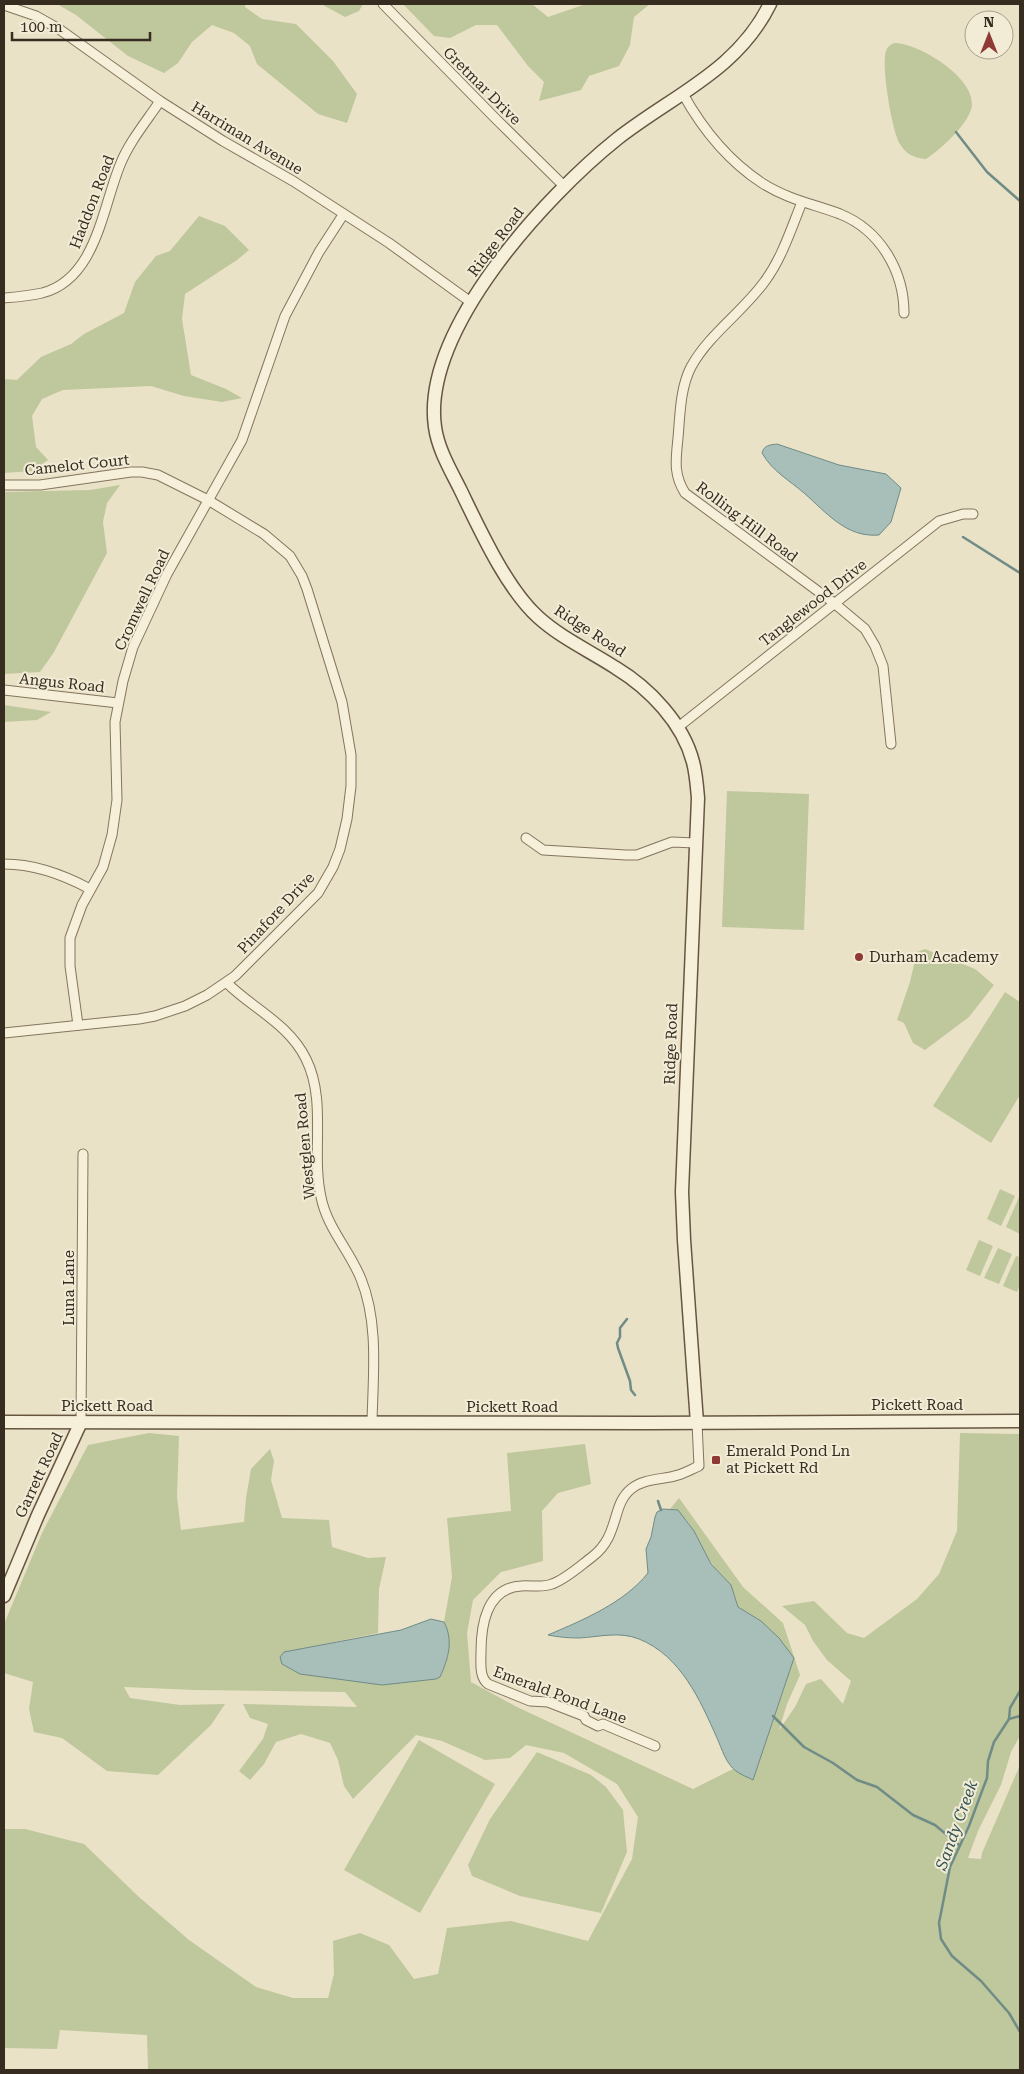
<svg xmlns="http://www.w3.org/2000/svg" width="1024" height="2074" font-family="'Roboto Serif',serif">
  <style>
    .green { fill: #bfc79c }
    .water { fill: #a8beb9; stroke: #6f8c87 }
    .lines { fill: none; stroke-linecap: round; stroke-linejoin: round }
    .stream { stroke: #6f8c87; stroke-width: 2.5 }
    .street-casing { stroke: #84755e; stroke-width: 11 }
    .secondary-casing { stroke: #665641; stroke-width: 15 }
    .street { stroke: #f6efd9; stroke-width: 9 }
    .secondary { stroke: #f6efd9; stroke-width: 12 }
    .poi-dot { fill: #8e3934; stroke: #f2ecd6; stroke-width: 2 }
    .labels { text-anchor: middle; stroke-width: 4; stroke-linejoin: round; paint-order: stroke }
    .street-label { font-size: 15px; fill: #362c20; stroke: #f2ecd6 }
    .poi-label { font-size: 15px; fill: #362c20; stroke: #f2ecd6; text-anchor: start }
    .water-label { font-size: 16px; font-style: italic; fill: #315454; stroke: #f2ecd6 }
  </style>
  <rect width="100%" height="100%" fill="#eae2c7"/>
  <!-- green -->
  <g class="green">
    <polygon points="57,4 245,4 245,7 262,19 296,24 333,61 357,94 347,123 318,114 257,64 250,46 234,33 212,25 192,42 178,63 164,73 128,56 76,15"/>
    <polygon points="321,4 363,4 359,11 345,17"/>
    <polygon points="403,4 532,4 548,17 586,4 650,4 634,17 630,45 619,66 589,76 581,90 539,101 544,82 528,66 497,25 476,25 450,38 434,36"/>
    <path d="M894,43C919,43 974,77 972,105C971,122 939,151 926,159C914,158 906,154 900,144C892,131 881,65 886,51C887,47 890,45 894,43Z"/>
    <polygon points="199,216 225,226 249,250 237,260 185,294 182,319 191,375 226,389 242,398 222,402 184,396 151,386 63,390 42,399 32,416 36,447 48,460 32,471 4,473 4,379 17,380 41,357 71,344 84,334 124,313 135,282 156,256 170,251"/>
    <polygon points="120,485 107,503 103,522 107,553 54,652 40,672 4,674 4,492 90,490"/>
    <polygon points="4,705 51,712 37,720 4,722"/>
    <polygon points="727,791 809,794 804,930 722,927"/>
    <polygon points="925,949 975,969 994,985 969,1017 925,1050 913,1043 904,1023 897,1020 910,982 917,952"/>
    <polygon points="1005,992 1020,1002 1020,1095 991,1143 933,1106"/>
    <polygon points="1000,1189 1015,1196 1001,1226 987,1219"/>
    <polygon points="1019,1197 1020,1198 1020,1234 1006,1227"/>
    <polygon points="979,1240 993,1246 980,1276 966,1270"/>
    <polygon points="998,1248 1012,1254 999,1284 984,1278"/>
    <polygon points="1016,1256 1020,1257 1020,1285 1017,1292 1003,1286"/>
    <path d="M149,1433L179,1436L177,1497L181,1530L244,1522L246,1498L251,1469L270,1449L274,1461L271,1480L282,1518L329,1520L332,1547L368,1558L386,1557L379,1589L378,1633L286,1652L448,1632L444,1622L452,1577L447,1518L511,1511L507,1453L585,1444L591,1484L558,1493L542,1511L543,1561L501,1572L473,1600L467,1633L471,1682L517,1707L693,1789L733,1769L753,1779L761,1621L738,1607C732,1581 726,1583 712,1564C697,1546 694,1517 670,1509L679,1498L743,1587L783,1623L800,1675L787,1704L779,1730L795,1707L806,1684L821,1679L843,1704L851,1681L827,1660L813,1641L805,1625L782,1606L814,1601L847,1633L864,1638L917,1599L939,1574L957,1531L960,1433L1020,1434V1736L1011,1752L1001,1785L978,1831L968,1858L981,1859L982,1853L1020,1765V2070H148L147,2035L60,2030L57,2049L4,2048V1829H25L84,1844L139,1897L189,1940L256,1987L293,1998H328L334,1974L333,1941L360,1933L389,1945L414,1979L438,1974L447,1928L511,1921L588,1941L632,1859L638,1817L617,1784L564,1753L526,1745L510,1758L485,1760L442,1741L416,1735L353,1799L344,1786L338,1760L330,1743L301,1734L276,1742L264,1764L250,1780L239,1771L263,1739L268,1724L250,1718L243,1704L357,1707L345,1692L195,1690L124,1687L130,1698L180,1705L225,1704L211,1725L158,1775L107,1771L62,1738L34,1732L29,1709L33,1682L4,1673V1624L42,1533L88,1445Z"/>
    <polygon points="419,1740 495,1784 420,1913 344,1870"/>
    <polygon points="537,1752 591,1775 606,1787 623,1810 627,1852 601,1913 520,1896 472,1876 468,1865 490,1819"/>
  </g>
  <!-- water -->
  <g class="water">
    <path d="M777,444L839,465L886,474L901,488L891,522L879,535C846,538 826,512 804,493C789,480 772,471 762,453C764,445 770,445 777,444Z"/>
    <path d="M663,1509L678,1510L694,1531L711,1564L731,1585L738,1607L761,1621L779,1638L794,1658L753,1780C748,1777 741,1775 736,1771C726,1764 722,1749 717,1738C700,1700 681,1656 639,1639C619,1631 599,1637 579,1638C568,1638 558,1637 548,1635C583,1620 624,1603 648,1573L646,1549L651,1537L655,1517L657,1512Z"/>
    <path d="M431,1619L444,1622C454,1641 448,1659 440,1677L436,1679L382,1685L300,1674L282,1664L280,1657L284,1652L401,1630Z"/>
  </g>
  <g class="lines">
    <!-- stream -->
    <g class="stream">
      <polyline points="956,132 987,172 1020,201"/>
      <polyline points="963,537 1020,573"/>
      <polyline points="627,1319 620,1328 620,1337 617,1343 618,1348 630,1381 631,1390 635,1395"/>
      <polyline points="658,1501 661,1510"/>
      <polyline points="1020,1691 1010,1708 1009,1719 994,1742 988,1761 987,1778 982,1791 969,1826 950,1867 939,1923 941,1939 952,1956 981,1981 1009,2013 1020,2032"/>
      <polyline points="773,1716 804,1747 833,1763 857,1780 877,1787 913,1815 935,1825 959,1845"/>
      <polyline points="1009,1719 1020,1716"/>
    </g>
    <!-- street casing -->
    <g class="street-casing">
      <g id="street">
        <polyline points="383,4 497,120 564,186"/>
        <polyline points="4,5 36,16 59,29 160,101 223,141 293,181 389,243 472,303"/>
        <path d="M683,94C703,130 727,160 762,183C787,199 813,204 840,214C880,230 904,271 904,313"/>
        <path d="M802,202C791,229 782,258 765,281C743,312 709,334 691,367C680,388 680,416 678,438C676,459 673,474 685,493L834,603L865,629L875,646L883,666L891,744"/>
        <path d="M4,298C16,297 29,296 42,293C96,279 102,209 120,165C129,142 146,122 160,101"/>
        <polyline points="4,485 40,485 131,472 142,472 158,475 208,500 264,534 290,556 302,576 307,589 342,702 351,755 351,786 347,819 340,849 333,867 318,893 235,976 207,995 185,1006 155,1016 139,1019 4,1033"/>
        <polyline points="4,690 118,703"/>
        <polyline points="677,728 939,521 963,514 973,514"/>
        <polyline points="526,838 543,850 626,855 637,855 672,842 695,843"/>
        <path d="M4,864C34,864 64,875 90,889"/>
        <path d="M227,983C252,1008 289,1024 306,1059C327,1101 311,1152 321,1197C327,1228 350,1251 361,1279C379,1323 373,1376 372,1422"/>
        <polyline points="78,1025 70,966 70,938 82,905 103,867 112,835 117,800 115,722 123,681 133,647 167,574 242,440 285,316 319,252 343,215"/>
        <polyline points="81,1422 83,1154"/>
        <path d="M655,1746L603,1724L598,1726L586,1720L584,1716L548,1702L530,1701L488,1684C479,1677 481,1663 481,1652C481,1624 487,1588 521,1586C531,1585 542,1588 552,1584C566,1579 580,1566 592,1557C620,1536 611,1505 631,1489C644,1478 663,1480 678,1475C685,1473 692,1469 699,1466L697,1423"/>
      </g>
    </g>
    <!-- secondary casing -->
    <g class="secondary-casing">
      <g id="secondary">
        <polyline points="4,1422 649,1423 1020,1421"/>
        <path d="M697,1423L684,1240L682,1192L698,798C697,786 696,773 693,762C683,723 649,688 616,668C590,651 561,638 538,617C506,588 479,528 460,489C450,469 438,449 435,427C421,330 547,195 617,139C673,95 737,71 770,4"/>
        <polyline points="4,1596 38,1515 81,1422"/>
      </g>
    </g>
    <!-- street -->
    <use href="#street" class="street"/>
    <!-- secondary -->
    <use href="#secondary" class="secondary"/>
  </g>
  <!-- markers -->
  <g class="poi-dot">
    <circle cx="859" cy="957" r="5"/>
    <rect x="711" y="1455" width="10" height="10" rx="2.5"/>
  </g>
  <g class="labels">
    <!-- street labels -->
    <g class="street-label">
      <text transform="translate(482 86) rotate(45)" y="5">Gretmar Drive</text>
      <text transform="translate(247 138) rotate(31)" y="5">Harriman Avenue</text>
      <text transform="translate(92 202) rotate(-69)" y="5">Haddon Road</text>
      <text transform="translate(496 242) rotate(-53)" y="5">Ridge Road</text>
      <text transform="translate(77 465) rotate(-6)" y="5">Camelot Court</text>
      <text transform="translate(747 522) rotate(37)" y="5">Rolling Hill Road</text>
      <text transform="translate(142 600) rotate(-65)" y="5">Cromwell Road</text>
      <text transform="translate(813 603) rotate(-38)" y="5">Tanglewood Drive</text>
      <text transform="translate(590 631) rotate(33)" y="5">Ridge Road</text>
      <text transform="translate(62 683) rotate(6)" y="5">Angus Road</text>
      <text transform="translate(276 913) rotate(-47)" y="5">Pinafore Drive</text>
      <text transform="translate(671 1044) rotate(-88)" y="5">Ridge Road</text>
      <text transform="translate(305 1146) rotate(-95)" y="5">Westglen Road</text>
      <text transform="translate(69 1288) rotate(-90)" y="5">Luna Lane</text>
      <text x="917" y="1410">Pickett Road</text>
      <text x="107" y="1411">Pickett Road</text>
      <text x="512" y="1412">Pickett Road</text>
      <text transform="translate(39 1475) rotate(-65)" y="5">Garrett Road</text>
      <text transform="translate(560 1695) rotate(20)" y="5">Emerald Pond Lane</text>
    </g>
    <!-- poi labels -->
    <g class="poi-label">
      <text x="869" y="962">Durham Academy</text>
      <text x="726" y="1456">Emerald Pond Ln<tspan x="726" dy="17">at Pickett Rd</tspan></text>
    </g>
    <!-- water labels -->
    <g class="water-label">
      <text transform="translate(956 1825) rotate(-70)" y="6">Sandy Creek</text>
    </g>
  </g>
  <!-- border -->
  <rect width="1024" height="2074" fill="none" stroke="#362c20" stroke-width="10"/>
  <!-- north arrow -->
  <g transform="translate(989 35)"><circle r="24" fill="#f2ecd6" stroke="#a79f8d"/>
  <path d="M0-4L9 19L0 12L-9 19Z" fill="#8e3934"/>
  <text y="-8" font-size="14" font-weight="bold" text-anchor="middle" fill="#362c20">N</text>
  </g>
  <!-- scale -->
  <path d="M12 32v8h138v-8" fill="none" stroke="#362c20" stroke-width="2.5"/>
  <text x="20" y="32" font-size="15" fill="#362c20" stroke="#f2ecd6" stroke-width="4" paint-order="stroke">100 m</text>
</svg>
